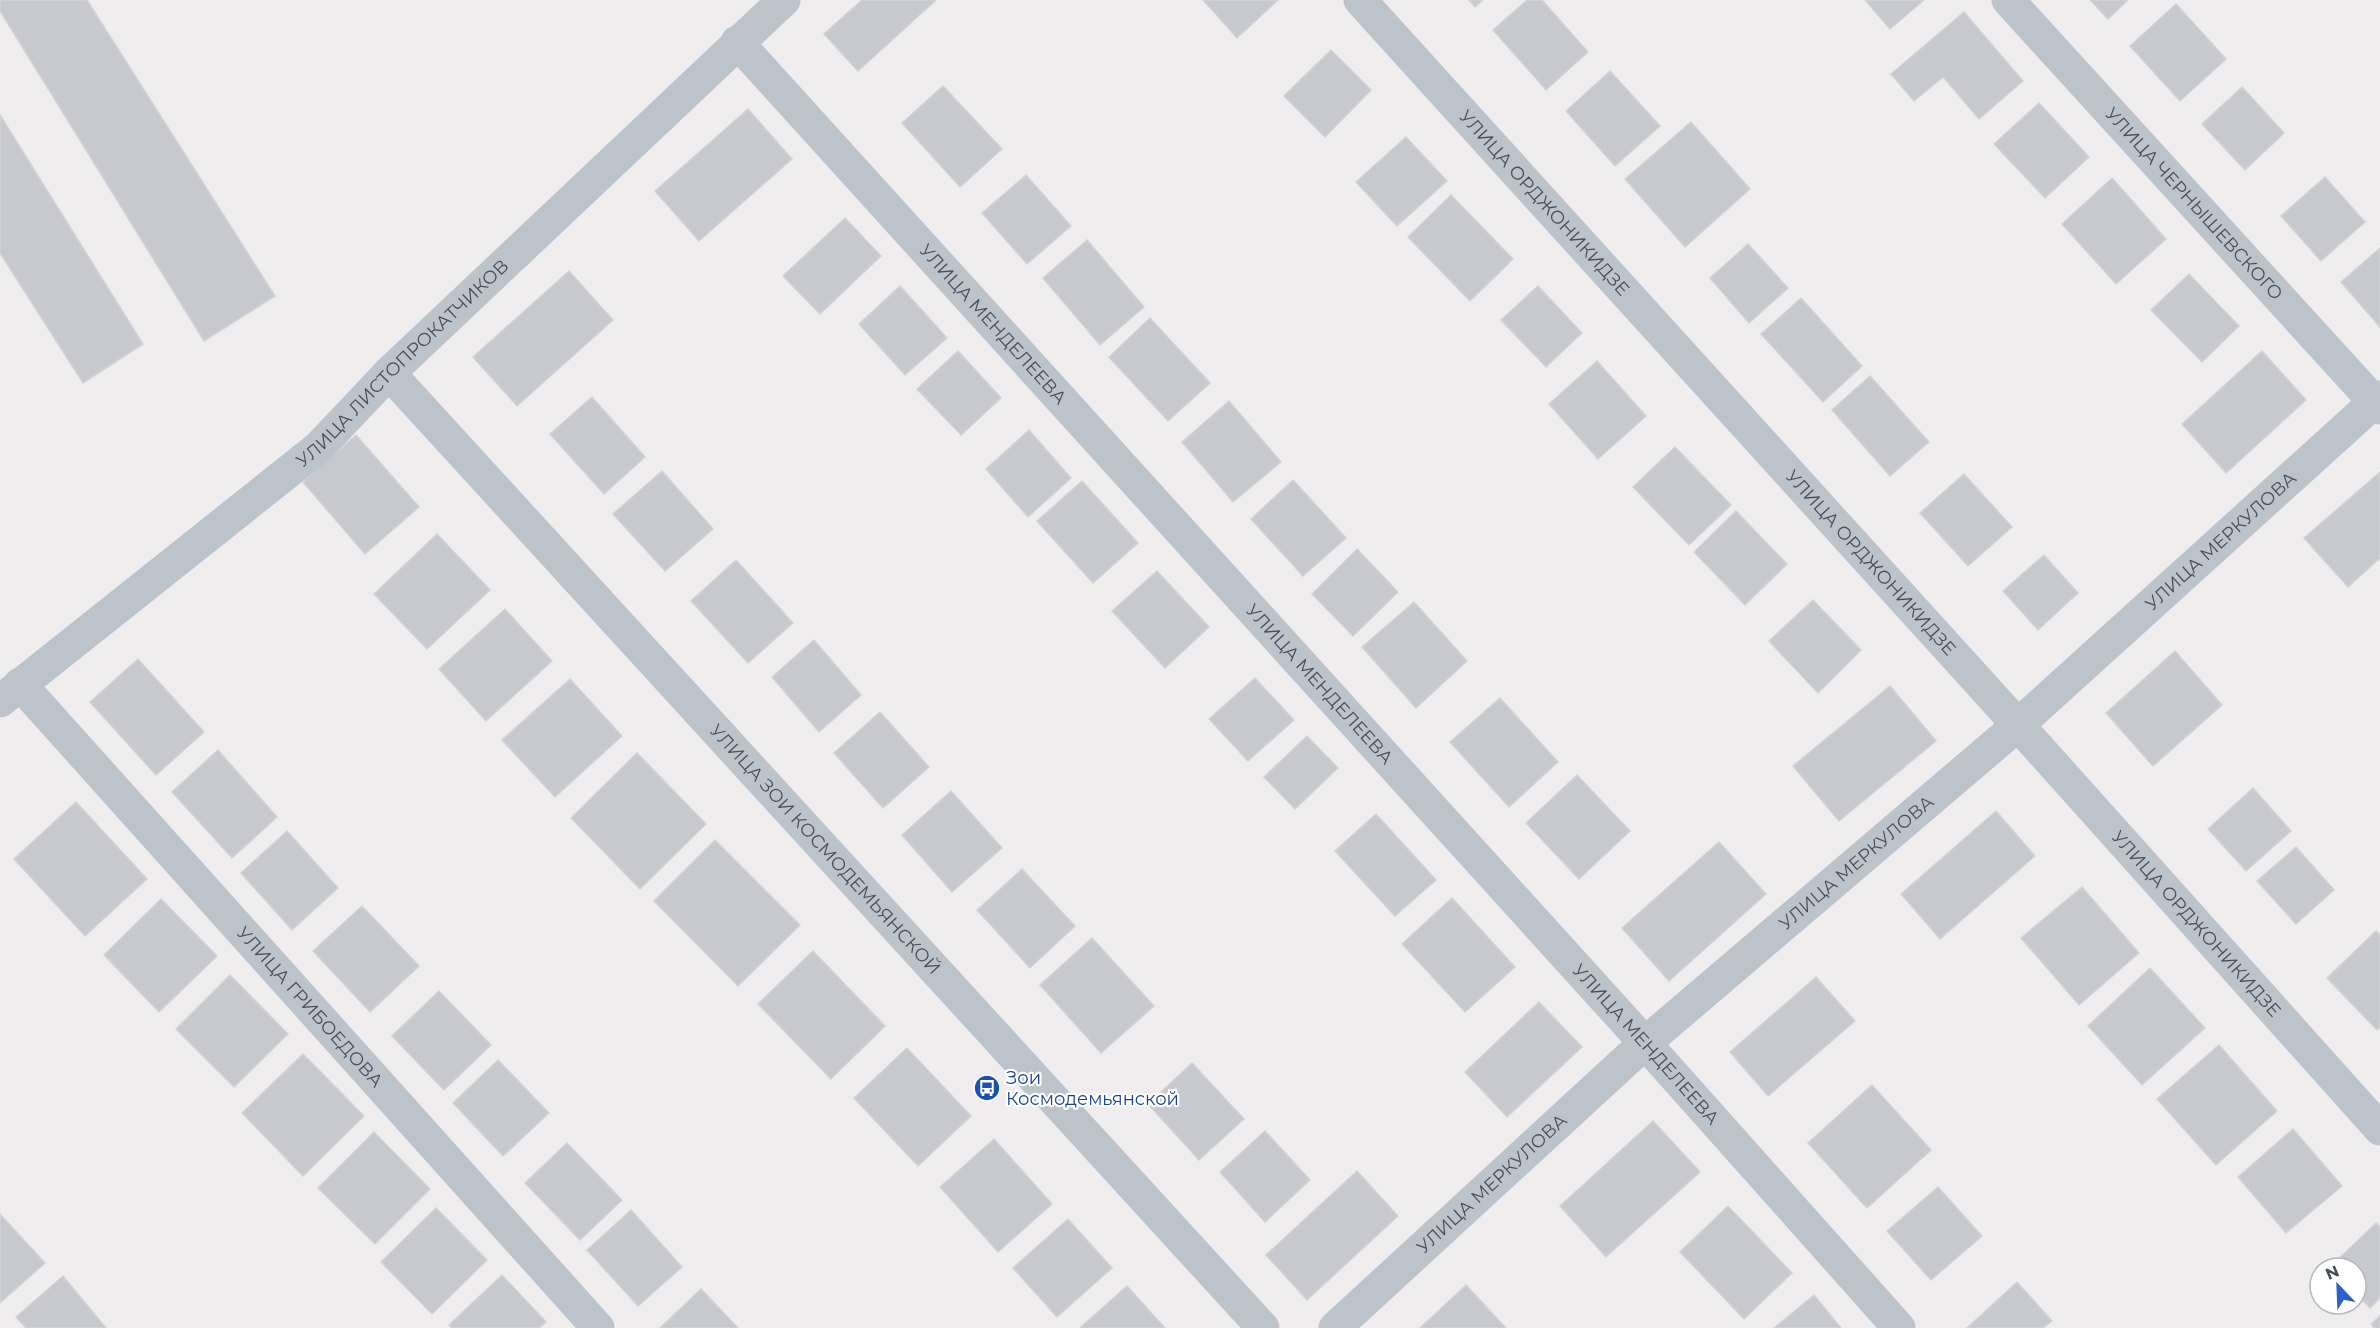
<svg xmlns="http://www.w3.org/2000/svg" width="2380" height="1328" font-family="Montserrat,sans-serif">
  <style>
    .building { fill: #c7c9cf; stroke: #d1d3d8; stroke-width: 1.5 }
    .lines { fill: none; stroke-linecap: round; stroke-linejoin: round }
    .minor { stroke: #bcc3cb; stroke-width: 33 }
    .labels { text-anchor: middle; stroke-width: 4.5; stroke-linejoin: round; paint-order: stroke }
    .street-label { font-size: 18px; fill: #474e58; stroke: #fff }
    .transit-label { font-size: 18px; fill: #164399; stroke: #fff; text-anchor: start }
  </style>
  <rect width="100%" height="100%" fill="#efeded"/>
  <!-- building -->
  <g class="building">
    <polygon points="0,0 87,0 275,296 204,341 0,11"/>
    <polygon points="862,0 936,0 858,71 824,34"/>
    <polygon points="1203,0 1278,0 1237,38"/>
    <polygon points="1469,0 1483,0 1475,7"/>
    <polygon points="1527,0 1542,0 1588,52 1546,90 1493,30"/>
    <polygon points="1865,0 1924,0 1890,29"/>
    <polygon points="2090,0 2128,0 2108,19"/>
    <polygon points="2176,4 2226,59 2180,101 2130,46"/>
    <polygon points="1964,12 2023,81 1979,119 1943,77 1914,101 1891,74"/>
    <polygon points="1331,50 1371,90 1325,137 1284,96"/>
    <polygon points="1610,71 1660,126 1615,166 1566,111"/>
    <polygon points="943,86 1002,149 960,187 902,123"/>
    <polygon points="2242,87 2284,133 2245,170 2202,124"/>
    <polygon points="2039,103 2089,157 2045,198 1994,144"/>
    <polygon points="748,109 792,159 699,241 655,191"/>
    <polygon points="0,115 143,344 83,383 0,253"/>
    <polygon points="1691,122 1750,189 1685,247 1625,179"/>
    <polygon points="1406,137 1447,181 1397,226 1356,182"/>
    <polygon points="1026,175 1071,226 1027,264 982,213"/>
    <polygon points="2325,177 2365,222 2321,261 2281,216"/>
    <polygon points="2112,178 2166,239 2116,284 2062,224"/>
    <polygon points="1451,195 1513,259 1470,301 1408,237"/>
    <polygon points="845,218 881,256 820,314 783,276"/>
    <polygon points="1087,240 1144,307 1100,345 1043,278"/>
    <polygon points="1748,244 1788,288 1749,323 1710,278"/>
    <polygon points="2380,248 2380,327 2341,282"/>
    <polygon points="569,271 613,320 517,406 473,357"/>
    <polygon points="2189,274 2239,326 2202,362 2151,310"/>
    <polygon points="900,286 947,338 905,375 859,324"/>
    <polygon points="1538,286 1582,333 1546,367 1501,320"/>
    <polygon points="1801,298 1862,366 1823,402 1761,334"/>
    <polygon points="1150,318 1210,383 1168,421 1109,357"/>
    <polygon points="958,351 1001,398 961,435 917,389"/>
    <polygon points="2262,351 2306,400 2226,473 2182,424"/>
    <polygon points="1597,361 1646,416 1598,459 1549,404"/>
    <polygon points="1870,376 1929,442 1890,476 1832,410"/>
    <polygon points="592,397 645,457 604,494 550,434"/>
    <polygon points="1229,401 1281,462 1233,502 1182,442"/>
    <polygon points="1029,430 1071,478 1028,517 986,469"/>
    <polygon points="356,435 419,507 365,554 303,482"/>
    <polygon points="1675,447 1731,505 1689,545 1633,487"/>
    <polygon points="662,471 713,529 665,571 613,514"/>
    <polygon points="2380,472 2380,558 2348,587 2304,538"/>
    <polygon points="1964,474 2012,527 1968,566 1920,513"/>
    <polygon points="1293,480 1346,538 1303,576 1251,519"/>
    <polygon points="1082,481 1138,543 1093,583 1037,521"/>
    <polygon points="1736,511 1787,564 1745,605 1694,552"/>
    <polygon points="437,534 490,590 427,649 374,594"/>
    <polygon points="1357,549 1398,592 1353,636 1312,594"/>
    <polygon points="2044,555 2078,593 2038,630 2003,591"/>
    <polygon points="736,560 793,623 748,663 691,601"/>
    <polygon points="1157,571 1209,627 1165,668 1112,611"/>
    <polygon points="1813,600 1861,650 1818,693 1769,641"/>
    <polygon points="1414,602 1467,661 1416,708 1362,647"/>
    <polygon points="505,609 552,661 486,721 439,669"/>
    <polygon points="814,640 861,695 819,732 772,677"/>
    <polygon points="2175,651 2222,705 2153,766 2106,713"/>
    <polygon points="138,659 204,732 156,775 90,702"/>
    <polygon points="1255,678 1294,720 1248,761 1209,719"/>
    <polygon points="570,679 622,736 555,797 502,740"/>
    <polygon points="1890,686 1936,741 1839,821 1793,766"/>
    <polygon points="1500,698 1558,762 1509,807 1450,742"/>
    <polygon points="880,712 929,767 883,808 834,753"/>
    <polygon points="1307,736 1338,768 1295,809 1264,777"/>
    <polygon points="218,750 277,817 232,858 172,792"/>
    <polygon points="637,753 706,824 640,889 571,818"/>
    <polygon points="1577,775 1630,831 1579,879 1526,823"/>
    <polygon points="2253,788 2291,831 2246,871 2208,829"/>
    <polygon points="951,791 1002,848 952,892 902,835"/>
    <polygon points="76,802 147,879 85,936 14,859"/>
    <polygon points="1996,811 2035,856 1940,939 1901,894"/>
    <polygon points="1376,814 1436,880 1395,916 1335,851"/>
    <polygon points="287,831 338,888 292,930 241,873"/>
    <polygon points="715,840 800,925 738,986 654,901"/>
    <polygon points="1719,842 1766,894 1669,981 1622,928"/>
    <polygon points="2296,847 2334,890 2296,924 2257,881"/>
    <polygon points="1022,869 1075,926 1030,968 977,910"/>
    <polygon points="2082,887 2139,953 2079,1005 2021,938"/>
    <polygon points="1452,898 1515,967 1465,1012 1402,944"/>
    <polygon points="161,899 217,956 159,1012 104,955"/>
    <polygon points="362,906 419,966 370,1012 313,951"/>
    <polygon points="2376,931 2380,935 2380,1027 2377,1030 2327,978"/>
    <polygon points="1092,938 1154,1006 1101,1053 1040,985"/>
    <polygon points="813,951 885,1026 831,1079 758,1004"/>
    <polygon points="2150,968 2205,1028 2142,1085 2088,1026"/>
    <polygon points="230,975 288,1034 234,1087 176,1029"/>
    <polygon points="1816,977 1855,1021 1768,1096 1730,1052"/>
    <polygon points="439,991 491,1045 444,1090 392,1036"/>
    <polygon points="1539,1002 1582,1047 1507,1117 1465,1072"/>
    <polygon points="2219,1045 2277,1111 2216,1165 2157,1099"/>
    <polygon points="907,1048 971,1116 918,1166 854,1098"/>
    <polygon points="303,1054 364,1116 303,1176 242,1113"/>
    <polygon points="498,1060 549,1113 503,1156 453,1103"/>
    <polygon points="1192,1063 1244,1119 1199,1160 1148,1104"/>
    <polygon points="1872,1085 1931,1150 1867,1208 1808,1143"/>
    <polygon points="1653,1121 1700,1172 1606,1257 1560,1206"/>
    <polygon points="2293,1129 2342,1186 2286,1233 2238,1177"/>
    <polygon points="1265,1131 1310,1180 1265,1222 1220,1172"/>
    <polygon points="374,1132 430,1189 375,1244 318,1188"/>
    <polygon points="994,1139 1052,1204 998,1252 940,1187"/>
    <polygon points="567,1143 622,1200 580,1240 525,1183"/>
    <polygon points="1357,1171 1398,1216 1307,1300 1266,1255"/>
    <polygon points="1938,1187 1982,1236 1931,1280 1887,1231"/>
    <polygon points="1728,1206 1792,1273 1744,1319 1680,1252"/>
    <polygon points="436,1208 487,1260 432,1314 381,1262"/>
    <polygon points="631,1210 682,1267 638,1306 587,1250"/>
    <polygon points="0,1214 45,1263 0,1303"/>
    <polygon points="1068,1219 1112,1268 1057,1317 1013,1268"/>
    <polygon points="2376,1223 2380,1227 2380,1298 2370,1308 2356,1294 2356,1268 2330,1267"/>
    <polygon points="502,1275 546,1322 539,1328 452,1328 449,1325"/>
    <polygon points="63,1276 106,1328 26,1328 16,1317"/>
    <polygon points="2017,1282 2052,1321 2043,1328 1967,1328"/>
    <polygon points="1466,1285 1506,1328 1420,1328"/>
    <polygon points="1127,1286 1165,1328 1080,1328"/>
    <polygon points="701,1289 738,1328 660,1328"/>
    <polygon points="1814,1295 1841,1328 1774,1328"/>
    <polygon points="2380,1316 2380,1328 2374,1328 2371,1324"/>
  </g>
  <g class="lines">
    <!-- minor -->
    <g class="minor">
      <path id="s1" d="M1360,0L2018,725L2380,1129"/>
      <path id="s2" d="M2008,0L2380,408"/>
      <path id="s3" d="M737,42L1645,1043L1899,1328"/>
      <path id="s4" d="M389,373L1263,1328"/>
      <path id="s5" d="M20,684L598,1328"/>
      <path id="s6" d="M0,701L318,448L389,373L784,0"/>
      <path id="s7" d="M1335,1328L1645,1043L2018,725L2380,397"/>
    </g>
  </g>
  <!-- icons -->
  <defs>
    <g id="bus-disc" transform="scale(1.35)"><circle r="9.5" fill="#1a4fb4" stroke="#fff"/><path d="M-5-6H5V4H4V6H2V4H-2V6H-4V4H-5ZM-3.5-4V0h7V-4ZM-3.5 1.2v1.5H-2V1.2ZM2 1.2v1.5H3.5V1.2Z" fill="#fff"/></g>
  </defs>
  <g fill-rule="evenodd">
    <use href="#bus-disc" x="987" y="1088"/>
  </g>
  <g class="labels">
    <!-- street labels -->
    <g class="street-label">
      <text dy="6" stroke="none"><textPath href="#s1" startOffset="274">УЛИЦА ОРДЖОНИКИДЗЕ</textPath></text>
      <text dy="6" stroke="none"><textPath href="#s2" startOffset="276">УЛИЦА ЧЕРНЫШЕВСКОГО</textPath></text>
      <text dy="6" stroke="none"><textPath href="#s3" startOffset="381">УЛИЦА МЕНДЕЛЕЕВА</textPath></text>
      <text dy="6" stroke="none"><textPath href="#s6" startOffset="526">УЛИЦА ЛИСТОПРОКАТЧИКОВ</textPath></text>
      <text dy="6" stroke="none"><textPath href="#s7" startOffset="1185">УЛИЦА МЕРКУЛОВА</textPath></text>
      <text dy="6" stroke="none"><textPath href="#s1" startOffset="760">УЛИЦА ОРДЖОНИКИДЗЕ</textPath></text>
      <text dy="6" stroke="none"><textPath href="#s3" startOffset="867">УЛИЦА МЕНДЕЛЕЕВА</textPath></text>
      <text dy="6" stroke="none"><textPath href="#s4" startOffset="646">УЛИЦА ЗОИ КОСМОДЕМЬЯНСКОЙ</textPath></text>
      <text dy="6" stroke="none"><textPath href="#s7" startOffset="699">УЛИЦА МЕРКУЛОВА</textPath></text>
      <text dy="6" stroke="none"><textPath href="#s1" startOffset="1246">УЛИЦА ОРДЖОНИКИДЗЕ</textPath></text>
      <text dy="6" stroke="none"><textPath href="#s5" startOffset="434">УЛИЦА ГРИБОЕДОВА</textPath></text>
      <text dy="6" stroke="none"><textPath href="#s3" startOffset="1353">УЛИЦА МЕНДЕЛЕЕВА</textPath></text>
      <text dy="6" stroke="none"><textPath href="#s7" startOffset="213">УЛИЦА МЕРКУЛОВА</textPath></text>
    </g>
    <!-- transit labels -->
    <g class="transit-label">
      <text x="1006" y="1084">Зои<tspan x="1006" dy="21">Космодемьянской</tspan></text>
    </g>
  </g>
  <!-- north arrow -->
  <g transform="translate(2338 1286) rotate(337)"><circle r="28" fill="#ffffff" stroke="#b5b8bc" stroke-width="1.5"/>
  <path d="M0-4.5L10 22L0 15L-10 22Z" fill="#2a61cc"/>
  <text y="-9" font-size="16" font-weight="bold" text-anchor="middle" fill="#474e58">N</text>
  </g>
</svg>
